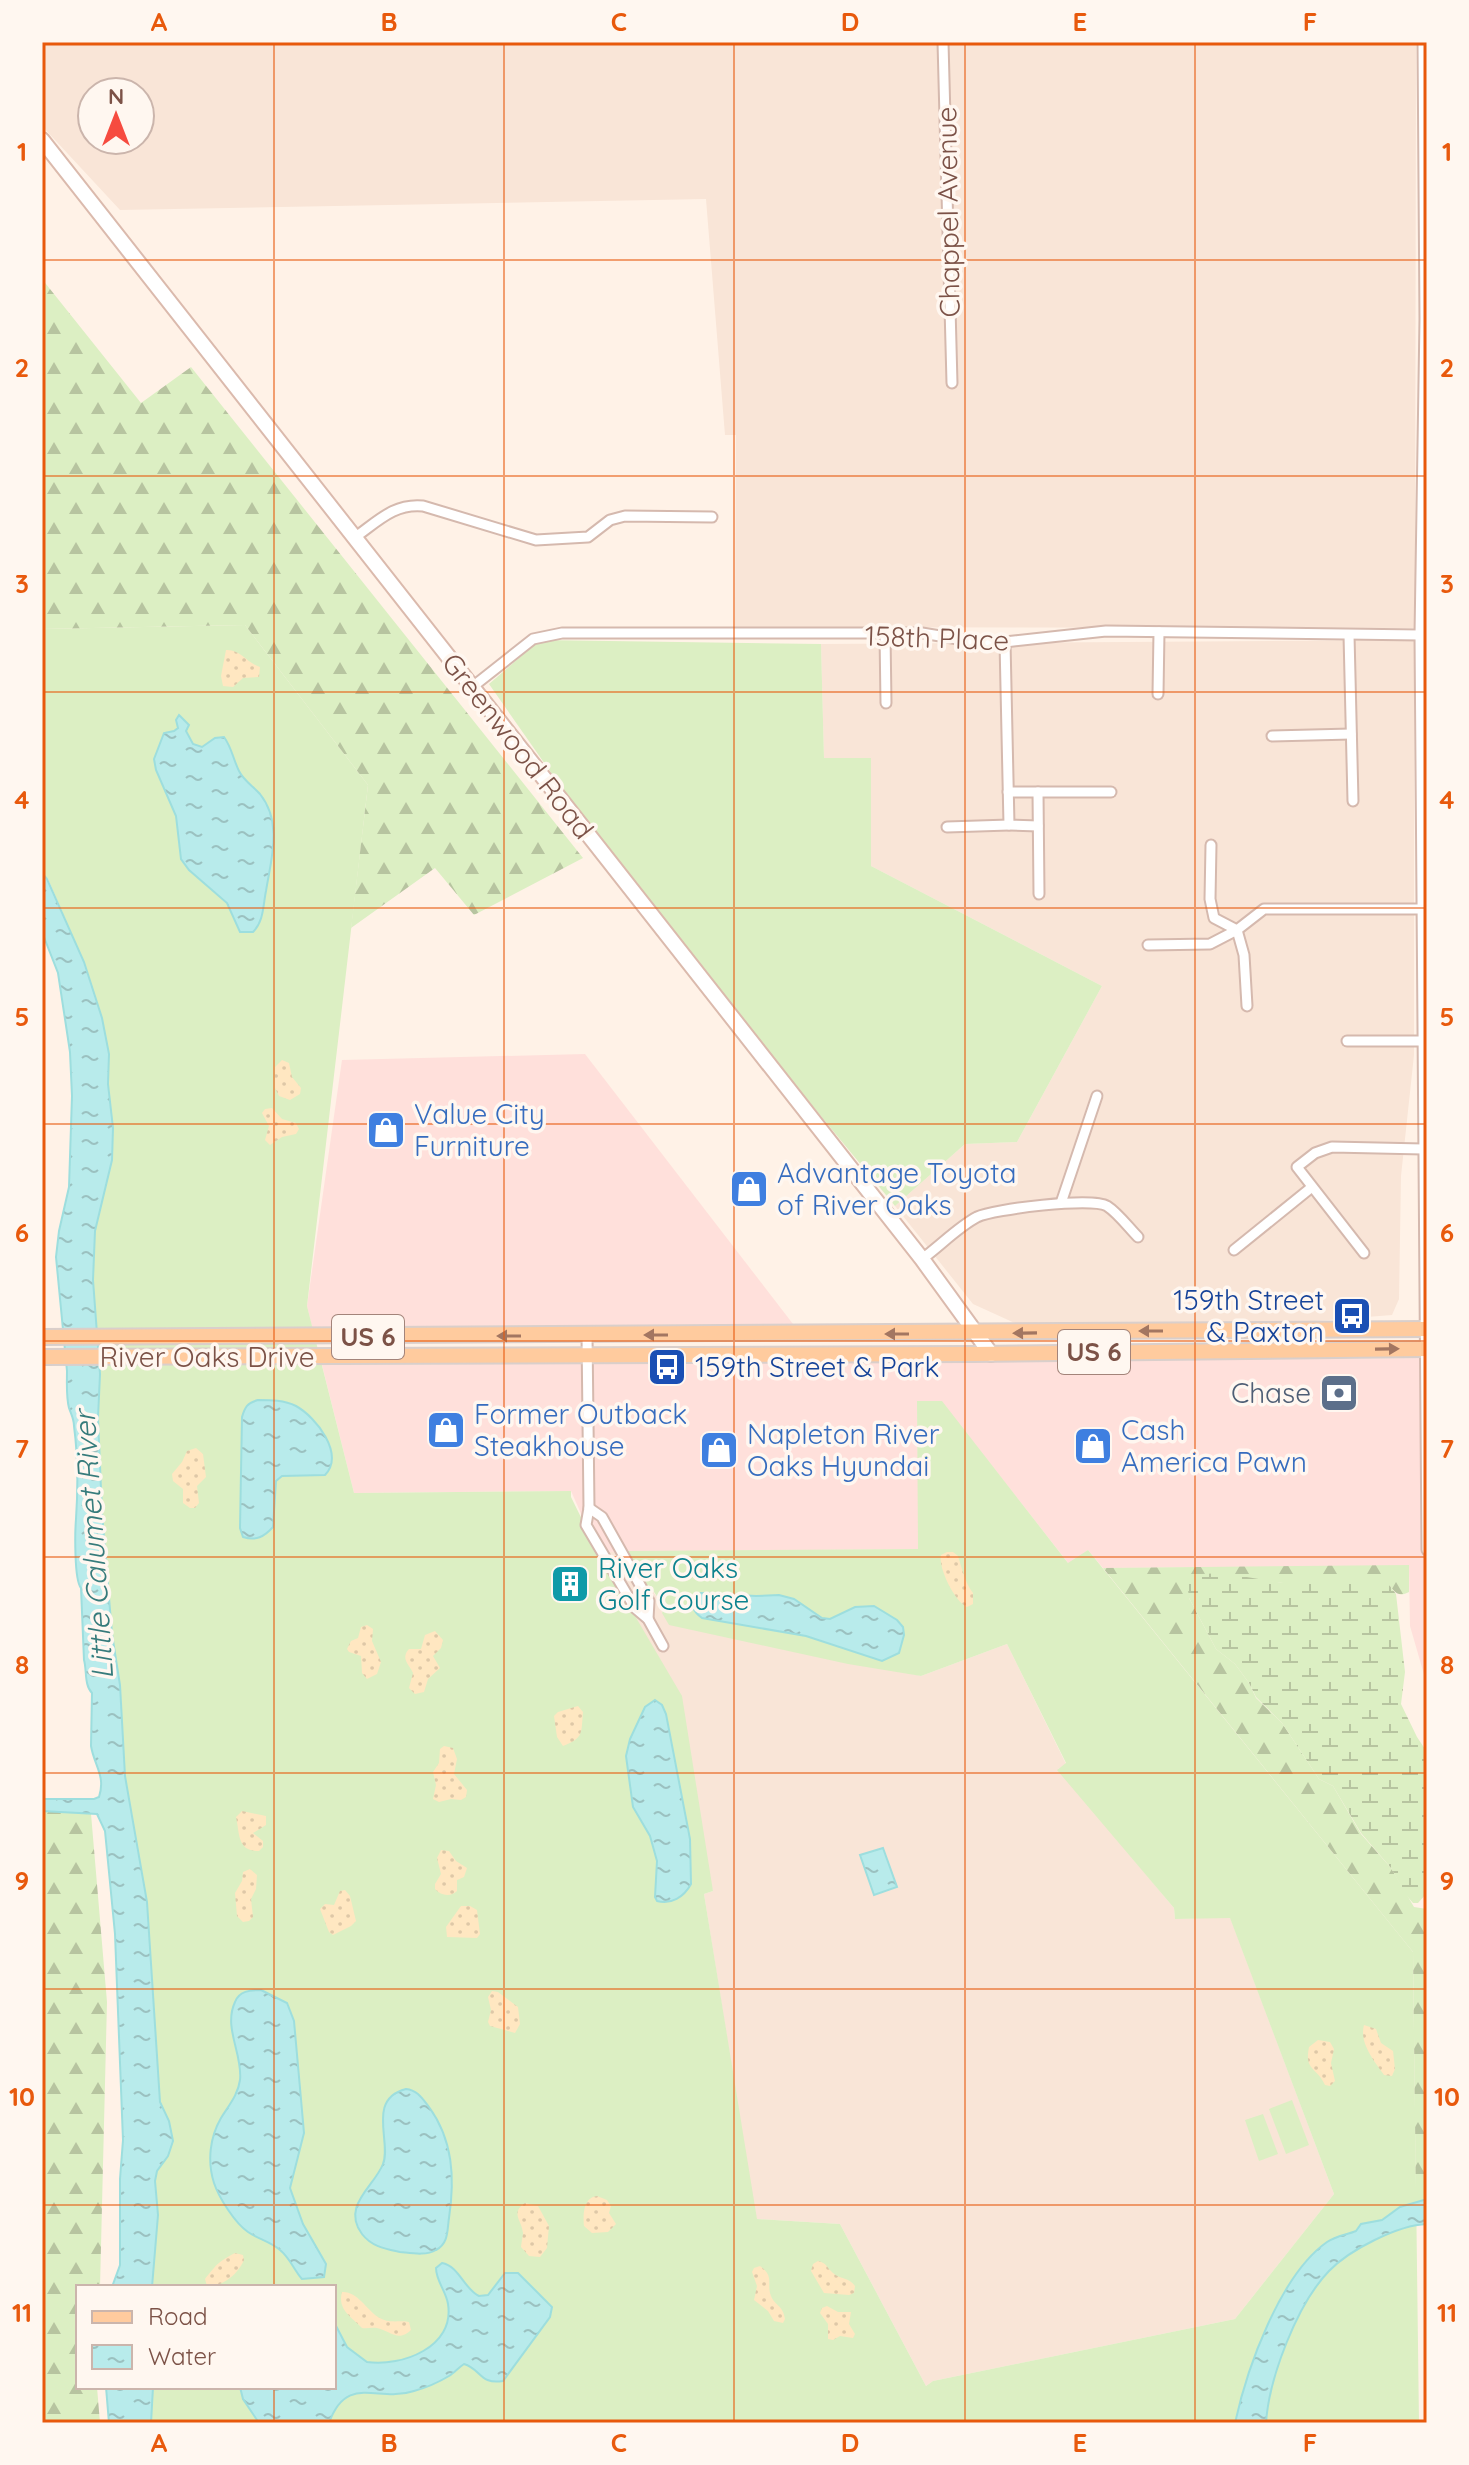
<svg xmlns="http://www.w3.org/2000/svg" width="1469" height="2465" font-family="Quicksand,sans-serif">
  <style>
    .residential { fill: #f9e5d7; fill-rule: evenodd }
    .commercial { fill: #ffe0db }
    .grass { fill: #dcefc3 }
    .forest { fill: url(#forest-firs) }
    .wetland { fill: url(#wetland-marsh) }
    .sand { fill: url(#sand-dots) }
    .water { fill: url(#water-ripples); stroke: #9ddede; stroke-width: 2 }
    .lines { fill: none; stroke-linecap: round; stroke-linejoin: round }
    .street-casing { stroke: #d5b9ae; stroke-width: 13 }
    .secondary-casing { stroke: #dbbaad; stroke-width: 18 }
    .primary-casing { stroke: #dacfcb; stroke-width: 18 }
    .street { stroke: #fff; stroke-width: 9 }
    .secondary { stroke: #fff; stroke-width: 14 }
    .primary { stroke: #ffcb9e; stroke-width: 14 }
    .oneway { fill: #a37661 }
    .grid { fill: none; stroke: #e8590c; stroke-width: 2; stroke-opacity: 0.55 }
    .labels { text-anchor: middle; stroke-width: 7; stroke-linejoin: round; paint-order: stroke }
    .shield { fill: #fff7f0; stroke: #a3847a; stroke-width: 2 }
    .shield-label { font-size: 26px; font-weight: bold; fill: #7c5247 }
    .street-label { font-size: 28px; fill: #7c5247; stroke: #fff7f0 }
    .shop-label { font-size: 28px; fill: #366cbe; stroke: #fff7f0; text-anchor: start }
    .transit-label { font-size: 28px; fill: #164399; stroke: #fff7f0; text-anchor: end }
    .service-label { font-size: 28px; fill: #4e5e75; stroke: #fff7f0; text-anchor: end }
    .culture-label { font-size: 28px; fill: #0d838f; stroke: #fff7f0; text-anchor: start }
    .water-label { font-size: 30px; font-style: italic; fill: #367b7b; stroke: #fff7f0 }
    .neatline { fill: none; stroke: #e8590c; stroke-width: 3 }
    .grid-label { font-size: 26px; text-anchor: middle; font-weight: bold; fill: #e8590c }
  </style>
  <defs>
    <pattern id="forest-firs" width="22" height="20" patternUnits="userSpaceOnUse" patternTransform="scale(2)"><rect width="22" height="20" fill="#dcefc3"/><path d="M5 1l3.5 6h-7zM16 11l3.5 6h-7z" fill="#b7c4a0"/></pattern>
    <pattern id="wetland-marsh" width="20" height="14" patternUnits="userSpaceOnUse" patternTransform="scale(2)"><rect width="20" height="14" fill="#dcefc3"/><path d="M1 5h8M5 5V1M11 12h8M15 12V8" fill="none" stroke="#b7c4a0"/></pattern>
    <pattern id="sand-dots" width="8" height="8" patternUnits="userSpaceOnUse" patternTransform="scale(2)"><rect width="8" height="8" fill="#ffe7c1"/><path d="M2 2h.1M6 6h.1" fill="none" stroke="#dec8a7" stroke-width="1.8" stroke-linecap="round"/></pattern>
    <pattern id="water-ripples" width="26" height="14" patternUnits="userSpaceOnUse" patternTransform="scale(2)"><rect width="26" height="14" fill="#b8ebeb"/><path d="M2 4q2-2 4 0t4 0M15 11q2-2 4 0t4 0" fill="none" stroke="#9bc1c0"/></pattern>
  </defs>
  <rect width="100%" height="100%" fill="#fff2e7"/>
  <!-- residential -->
  <g class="residential">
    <path d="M42,42H1416L1415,628L735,627L736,435H725L706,199L120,210L42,126ZM92,92H140V140H92Z"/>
    <polygon points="1414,640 1414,1055 1401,1176 1399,1299 1392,1315 1316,1321 1019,1325 973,1304 895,1206 965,1144 1017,1142 1102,986 871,866 871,759 824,758 821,644"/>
    <polygon points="624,1551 664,1607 662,1613 921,1676 1007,1644 1066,1764 1058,1769 1174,1908 1175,1919 1230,1917 1334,2194 1235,2319 933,2381 926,2386 840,2224 756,2219 704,1894 713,1891 598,1552"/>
  </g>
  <!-- commercial -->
  <g class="commercial">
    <polygon points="585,1054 793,1324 312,1327 307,1306 342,1060"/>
    <polygon points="1427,1358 1427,1685 1410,1626 1409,1566 1103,1568 1088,1550 1069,1564 941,1401 917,1402 919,1549 598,1552 571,1491 354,1493 322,1365"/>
  </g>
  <!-- grass -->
  <g class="grass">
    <polygon points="245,625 368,785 307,1306 354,1493 571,1491 571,1497 601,1558 682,1696 713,1891 704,1894 757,2219 840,2224 926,2386 933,2381 1235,2319 1334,2194 1230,1918 1175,1919 1174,1908 1057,1770 1066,1763 1007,1644 921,1676 848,1664 669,1625 662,1613 664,1607 652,1589 647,1589 624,1551 918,1549 917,1401 942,1401 1068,1563 1088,1550 1413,1952 1419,2423 151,2423 153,2387 334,2387 334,2287 152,2287 158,2215 155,2181 157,2171 168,2156 169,2121 160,2102 147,1902 125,1776 120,1685 112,1634 102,1513 98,1418 100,1374 93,1280 95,1231 112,1160 113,1128 108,1084 109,1054 102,1018 84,962 48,879 42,873 42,629"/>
    <polygon points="540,640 821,644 824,758 871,758 871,866 1102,986 1017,1142 965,1144 895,1206 782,1069 589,827 489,684"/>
    <polygon points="1292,2100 1309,2145 1286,2154 1269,2109"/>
    <polygon points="1263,2114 1278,2154 1259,2161 1245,2120"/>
  </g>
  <!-- forest -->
  <g class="forest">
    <polygon points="42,279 141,403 191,367 583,858 474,915 435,868 351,928 368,785 245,625 42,629"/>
    <path d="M1409,1565V1592C1400,1597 1396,1594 1390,1586L1283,1583L1257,1580L1189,1598L1216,1649L1235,1664L1249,1683L1256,1698L1282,1723L1319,1779L1333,1786L1361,1834L1391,1868L1414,1907L1427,1909V2199L1416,2202L1413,1952L1103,1568Z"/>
    <polygon points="42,1802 90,1802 107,2002 100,2287 78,2287 78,2387 97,2387 100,2423 42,2423"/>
  </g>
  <!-- wetland -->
  <polygon class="wetland" points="1223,1573 1283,1583 1320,1581 1382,1582 1390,1586 1396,1594 1405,1672 1401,1704 1417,1737 1427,1752 1427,1893 1418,1903 1413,1903 1406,1895 1391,1868 1361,1833 1333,1786 1319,1779 1282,1723 1256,1697 1249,1683 1235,1664 1216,1649 1189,1598 1187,1581 1202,1574"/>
  <!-- sand -->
  <g class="sand">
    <path d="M226,650C240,649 247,663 260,667L259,677L243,678L233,687L223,686L221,676Z"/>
    <polygon points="282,1060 289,1063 292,1077 301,1088 300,1094 290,1100 279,1096 275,1088 275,1067"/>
    <polygon points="272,1108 282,1119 296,1123 299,1129 296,1134 282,1137 270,1145 265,1140 269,1126 262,1113 265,1109"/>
    <polygon points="196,1448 203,1454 206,1477 197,1486 199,1503 195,1508 190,1508 183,1503 183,1489 173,1481 172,1474 182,1462 187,1451"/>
    <path d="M947,1552H953L958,1556C962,1568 965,1583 973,1593V1604L967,1607C955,1602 938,1568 941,1555Z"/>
    <polygon points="367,1625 373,1629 372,1641 381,1662 377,1674 367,1679 362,1673 361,1656 349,1652 347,1649 351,1641 358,1638 361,1627"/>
    <path d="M435,1631L443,1640L441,1648L433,1656L440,1668L428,1679L424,1692L415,1694L409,1688L413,1673C410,1665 400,1659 409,1649H421L425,1635Z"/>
    <path d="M578,1706L583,1712C581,1733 584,1738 563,1746L557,1737L554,1716L558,1712Z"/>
    <polygon points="444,1746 453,1748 457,1759 454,1774 467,1790 466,1797 461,1800 451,1799 439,1802 433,1799 436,1785 433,1772 439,1763 440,1749"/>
    <path d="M242,1811L266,1816V1825L253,1833L263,1841V1847L259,1851C237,1851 240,1835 236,1817Z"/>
    <path d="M441,1850L449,1851L456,1861L467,1868L464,1877L457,1880V1891C451,1897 441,1896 435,1889V1884L441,1874L437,1858Z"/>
    <polygon points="250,1869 257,1875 256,1889 251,1899 253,1917 249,1921 243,1922 237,1916 235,1893 242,1881 243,1872"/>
    <polygon points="345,1890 350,1896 356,1921 351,1926 333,1935 329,1932 320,1909 325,1904 334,1905 340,1891"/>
    <polygon points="461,1906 470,1906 477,1910 480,1934 477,1938 447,1937 446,1927"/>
    <polygon points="492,1991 498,1992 518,2007 520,2024 515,2033 490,2026 488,2022 491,2010 488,1997"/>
    <path d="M1364,2025L1376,2029L1381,2043L1393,2051L1395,2069L1392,2076L1384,2075C1374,2061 1359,2043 1364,2025Z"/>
    <path d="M1318,2040L1330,2042L1334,2049L1331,2063L1335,2081L1330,2086L1325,2085C1317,2067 1304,2071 1309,2047Z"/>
    <path d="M597,2196L607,2200L611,2206L609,2213L616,2224L608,2232L592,2233L584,2226C583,2214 583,2198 597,2196Z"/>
    <path d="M525,2203L538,2206L549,2226L547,2248L540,2257L529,2256L521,2247C521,2246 523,2234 523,2233C522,2220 510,2213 525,2203Z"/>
    <path d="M235,2253L243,2255L244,2260C238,2274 223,2287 207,2286L205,2279C217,2264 218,2262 235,2253Z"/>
    <path d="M818,2261C827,2263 826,2267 833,2273C841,2280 849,2277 855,2286L854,2293L849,2295L824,2293L811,2271L813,2264Z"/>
    <path d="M760,2266C775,2277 766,2283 771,2296C775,2306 783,2305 785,2319L783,2323L774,2321L768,2311L754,2300L757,2286L752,2272L754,2268Z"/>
    <path d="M342,2292C357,2291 366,2309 378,2317C388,2324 398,2320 409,2322L411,2330C398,2342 392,2332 377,2328C372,2327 367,2329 362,2328C352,2317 337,2310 342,2292Z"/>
    <polygon points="827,2306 838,2312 851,2312 849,2324 855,2334 853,2338 840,2336 833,2340 828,2339 828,2324 820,2313 822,2308"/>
  </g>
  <!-- water -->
  <g class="water">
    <path d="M179,715L189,725L186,731L193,744L202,747L215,738L224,737C232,748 233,759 239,771C244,781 253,786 260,794C283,823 271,859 266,891C263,905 264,921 253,932H240L227,903L189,870L181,859L176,816L156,770L154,759L164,733L174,731L178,728L176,720Z"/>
    <path d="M42,873L47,879L84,962L102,1018L109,1054L108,1084L113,1128L112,1160L95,1231L93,1280L100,1374L98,1418L102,1513L112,1634L120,1685L125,1776L147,1902L160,2102L169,2121L173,2141L168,2156L157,2171L155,2181L158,2215L152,2287H112L120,2265V2179L123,2140L115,1934L105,1831L97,1814L42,1811V1799H94L99,1797C106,1776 94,1765 91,1746L92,1693C84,1685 87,1670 84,1660L81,1588C74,1580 75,1531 76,1519C78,1489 78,1456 74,1426C74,1419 71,1414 69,1408C66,1396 67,1383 67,1371L56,1257L59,1231L69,1187L72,1096L70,1052L58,973L42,932Z"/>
    <path d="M258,1400C271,1400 284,1400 296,1406C316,1417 345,1454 325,1475L282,1476L276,1481L273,1527C264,1537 256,1541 243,1537L240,1528L242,1417C245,1407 247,1403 258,1400Z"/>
    <path d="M701,1593L756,1596L779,1595L794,1599L822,1618L830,1619L855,1607L874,1606L897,1620L903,1627L904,1635L899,1653L882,1661L806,1636L702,1618C694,1612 690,1606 694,1596Z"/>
    <path d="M655,1700L662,1705L666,1714L690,1839L691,1884C684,1897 671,1905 657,1901L655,1897L657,1861L650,1836L633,1807L626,1756L630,1739L645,1707Z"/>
    <polygon points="883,1848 897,1887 874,1895 860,1855"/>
    <path d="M261,1990L287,2003L294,2021L304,2133L290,2188L303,2224L326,2264L324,2277L302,2279C294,2270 290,2258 280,2250C271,2242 258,2239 248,2232C235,2223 219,2198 214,2183C207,2161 210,2137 221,2118C229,2105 238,2095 240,2080C243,2054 223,2028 235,2002C239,1991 250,1990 261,1990Z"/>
    <path d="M406,2089C417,2090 422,2098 429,2107C453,2140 455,2178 449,2218C447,2230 449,2243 436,2250C426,2256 411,2253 400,2252C386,2249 372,2247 362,2234C341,2206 374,2187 383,2164C392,2143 366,2099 406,2089Z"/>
    <path d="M1427,2199V2224C1398,2225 1349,2250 1329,2271C1297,2304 1269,2378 1266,2423H1235C1247,2368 1280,2275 1327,2242C1336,2236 1346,2235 1356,2231L1361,2224L1382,2220L1400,2207Z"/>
    <path d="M442,2263C459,2266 464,2289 479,2296L488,2295L505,2273H518L552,2307L550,2317L503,2381C480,2385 481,2369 464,2364C458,2368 454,2373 449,2376C439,2382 425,2388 414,2391C378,2403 347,2373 329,2423H259L243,2399L240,2387H334V2322L347,2347L367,2362C402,2367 455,2347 448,2304C446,2291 436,2281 436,2268Z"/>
    <polygon points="106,2387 153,2387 151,2423 109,2423"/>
  </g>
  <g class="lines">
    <!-- street casing -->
    <g class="street-casing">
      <g id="street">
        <polyline points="943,42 952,383"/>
        <polyline points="1423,42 1425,319 1420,635 1427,1550"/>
        <path d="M354,538C377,522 394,503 423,506L536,540L588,537L610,520L625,516L712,517"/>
        <polyline points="885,634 886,703"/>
        <polyline points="1349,635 1353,801"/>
        <polyline points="1005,642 1009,825 1038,826"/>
        <polyline points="471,688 533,639 562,633 922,633 976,642 1005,642 1106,631 1420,635"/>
        <polyline points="1158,694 1159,632"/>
        <polyline points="1272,736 1351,734"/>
        <polyline points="1008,792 1111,792"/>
        <polyline points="1038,792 1039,894"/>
        <polyline points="947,827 1009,825"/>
        <polyline points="1211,845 1210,899 1214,918 1237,930 1244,955 1247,1006"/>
        <polyline points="1148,945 1210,944 1237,930 1264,909 1421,909"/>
        <polyline points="1347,1041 1422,1041"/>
        <polyline points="1061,1203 1097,1096"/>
        <polyline points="1234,1250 1312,1187"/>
        <polyline points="1364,1253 1297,1167 1315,1153 1332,1147 1423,1149"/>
        <path d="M922,1259C940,1246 958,1227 977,1217C994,1209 1092,1197 1107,1206C1118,1213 1129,1228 1138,1237"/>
        <polyline points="587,1335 589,1508 586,1525 635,1608 648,1619 663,1646"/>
        <polyline points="589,1508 602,1517 649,1601 648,1619"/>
      </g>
    </g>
    <!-- secondary casing -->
    <g class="secondary-casing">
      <polyline id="secondary" points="42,140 922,1259 991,1354"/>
    </g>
    <!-- primary casing -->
    <g class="primary-casing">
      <g id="primary">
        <polyline points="42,1337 1427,1329"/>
        <polyline points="42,1357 973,1354 1427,1349"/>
      </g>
    </g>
    <!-- street -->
    <use href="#street" class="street"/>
    <!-- secondary -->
    <use href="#secondary" class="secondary"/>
    <!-- primary -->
    <use href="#primary" class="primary"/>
  </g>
  <!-- one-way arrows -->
  <defs><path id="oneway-solid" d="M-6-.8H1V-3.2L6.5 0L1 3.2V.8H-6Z" transform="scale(2)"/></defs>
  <g class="oneway">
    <use href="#oneway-solid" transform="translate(1151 1331) rotate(180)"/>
    <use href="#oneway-solid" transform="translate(1025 1333) rotate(179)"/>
    <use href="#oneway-solid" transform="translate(897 1334) rotate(180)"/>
    <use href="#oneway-solid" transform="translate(656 1335) rotate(180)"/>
    <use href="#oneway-solid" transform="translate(509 1336) rotate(180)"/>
    <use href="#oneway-solid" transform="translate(1387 1349) rotate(-1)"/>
  </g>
  <!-- grid -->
  <path class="grid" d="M274,42V2287M504,42V2423M734,42V2423M965,42V2423M1195,42V2423M42,260H1427M42,476H1427M42,692H1427M42,908H1427M42,1124H1427M42,1341H1427M42,1557H1427M42,1773H1427M42,1989H1427M42,2205H1427M274,2387V2423"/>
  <!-- icons -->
  <defs>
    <g id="shop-square" transform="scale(2)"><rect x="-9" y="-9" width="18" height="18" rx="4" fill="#3f7fe0" stroke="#fff7f0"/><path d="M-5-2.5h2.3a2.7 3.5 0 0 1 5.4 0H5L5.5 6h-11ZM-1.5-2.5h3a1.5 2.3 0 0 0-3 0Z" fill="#fff"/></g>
    <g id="bus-square" transform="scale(2)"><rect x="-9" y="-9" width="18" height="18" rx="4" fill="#1a4fb4" stroke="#fff7f0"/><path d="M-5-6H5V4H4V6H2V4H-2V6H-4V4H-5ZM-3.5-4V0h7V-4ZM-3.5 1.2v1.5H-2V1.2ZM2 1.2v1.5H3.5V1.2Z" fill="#fff"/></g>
    <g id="bank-square" transform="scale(2)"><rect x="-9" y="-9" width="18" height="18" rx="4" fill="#5c6f8a" stroke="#fff7f0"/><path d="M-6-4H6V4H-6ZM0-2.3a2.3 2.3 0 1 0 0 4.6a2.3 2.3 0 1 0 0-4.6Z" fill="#fff"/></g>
    <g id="building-square" transform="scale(2)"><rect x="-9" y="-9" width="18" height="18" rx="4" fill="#0f9aa8" stroke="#fff7f0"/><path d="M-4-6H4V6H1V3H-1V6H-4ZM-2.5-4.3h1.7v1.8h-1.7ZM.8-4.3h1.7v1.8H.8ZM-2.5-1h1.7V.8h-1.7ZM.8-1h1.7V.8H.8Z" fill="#fff"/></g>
  </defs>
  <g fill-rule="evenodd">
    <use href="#shop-square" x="386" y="1130"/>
    <use href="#shop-square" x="749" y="1189"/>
    <use href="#bus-square" x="1352" y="1316"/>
    <use href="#bus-square" x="667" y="1367"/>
    <use href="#bank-square" x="1339" y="1393"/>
    <use href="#shop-square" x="446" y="1430"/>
    <use href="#shop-square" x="1093" y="1446"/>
    <use href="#shop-square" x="719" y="1450"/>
    <use href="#building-square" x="570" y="1584"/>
  </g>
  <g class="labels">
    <!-- shield labels -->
    <g class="shield">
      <rect x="332" y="1315" width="72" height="44" rx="6"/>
      <rect x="1058" y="1330" width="72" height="44" rx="6"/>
    </g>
    <g class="shield-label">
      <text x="368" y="1346">US 6</text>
      <text x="1094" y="1361">US 6</text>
    </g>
    <!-- street labels -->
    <g class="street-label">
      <text transform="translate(948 212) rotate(-91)" y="10">Chappel Avenue</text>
      <text transform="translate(937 638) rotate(2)" y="10">158th Place</text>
      <text transform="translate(518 746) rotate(52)" y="10">Greenwood Road</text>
      <text x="207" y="1367">River Oaks Drive</text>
    </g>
    <!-- shop labels -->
    <g class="shop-label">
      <text x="414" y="1124">Value City<tspan x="414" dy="32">Furniture</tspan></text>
      <text x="777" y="1183">Advantage Toyota<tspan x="777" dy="32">of River Oaks</tspan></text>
      <text x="474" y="1424">Former Outback<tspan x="474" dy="32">Steakhouse</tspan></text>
      <text x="1121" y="1440">Cash<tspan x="1121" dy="32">America Pawn</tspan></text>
      <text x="747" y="1444">Napleton River<tspan x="747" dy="32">Oaks Hyundai</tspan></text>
    </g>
    <!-- transit labels -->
    <g class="transit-label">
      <text x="1324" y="1310">159th Street<tspan x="1324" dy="32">&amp; Paxton</tspan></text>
      <text x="695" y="1377" text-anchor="start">159th Street &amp; Park</text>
    </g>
    <!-- service labels -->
    <g class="service-label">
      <text x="1311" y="1403">Chase</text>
    </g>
    <!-- culture labels -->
    <g class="culture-label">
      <text x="598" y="1578">River Oaks<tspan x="598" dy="32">Golf Course</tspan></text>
    </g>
    <!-- water labels -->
    <g class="water-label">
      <text transform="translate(94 1545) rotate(-94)" y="10">Little Calumet River</text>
    </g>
  </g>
  <!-- border -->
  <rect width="1469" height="2465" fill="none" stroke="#fff7f0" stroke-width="88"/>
  <!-- legend -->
  <rect x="76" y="2285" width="260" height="104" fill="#fff7f0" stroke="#cbb5ac" stroke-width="2"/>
  <rect x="92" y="2311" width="40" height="12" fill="#ffcb9e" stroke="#cbb5ac" stroke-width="2"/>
  <text x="148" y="2325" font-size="24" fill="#7c5247">Road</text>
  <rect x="92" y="2345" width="40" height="24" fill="url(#water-ripples)" stroke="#cbb5ac" stroke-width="2"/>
  <text x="148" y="2365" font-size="24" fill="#7c5247">Water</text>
  <!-- north arrow -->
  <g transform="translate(116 116)"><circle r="38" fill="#fff7f0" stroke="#cbb5ac" stroke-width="2"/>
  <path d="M0-6L14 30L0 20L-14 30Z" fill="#f64b3f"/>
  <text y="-12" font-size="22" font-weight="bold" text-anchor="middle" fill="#7c5247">N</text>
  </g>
  <rect x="44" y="44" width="1381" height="2377" class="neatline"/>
  <g class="grid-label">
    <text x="159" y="31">A</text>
    <text x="389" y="31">B</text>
    <text x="619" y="31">C</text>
    <text x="850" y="31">D</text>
    <text x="1080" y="31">E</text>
    <text x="1310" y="31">F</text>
    <text x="22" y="161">1</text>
    <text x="1447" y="161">1</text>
    <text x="22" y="377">2</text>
    <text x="1447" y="377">2</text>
    <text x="22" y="593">3</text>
    <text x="1447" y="593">3</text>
    <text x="22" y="809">4</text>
    <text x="1447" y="809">4</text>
    <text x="22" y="1026">5</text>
    <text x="1447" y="1026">5</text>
    <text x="22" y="1242">6</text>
    <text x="1447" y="1242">6</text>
    <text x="22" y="1458">7</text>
    <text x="1447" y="1458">7</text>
    <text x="22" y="1674">8</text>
    <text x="1447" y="1674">8</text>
    <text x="22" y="1890">9</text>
    <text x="1447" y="1890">9</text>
    <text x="22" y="2106">10</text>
    <text x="1447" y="2106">10</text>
    <text x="22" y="2322">11</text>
    <text x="1447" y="2322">11</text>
    <text x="159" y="2452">A</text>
    <text x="389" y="2452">B</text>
    <text x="619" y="2452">C</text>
    <text x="850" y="2452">D</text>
    <text x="1080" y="2452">E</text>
    <text x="1310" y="2452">F</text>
  </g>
</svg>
